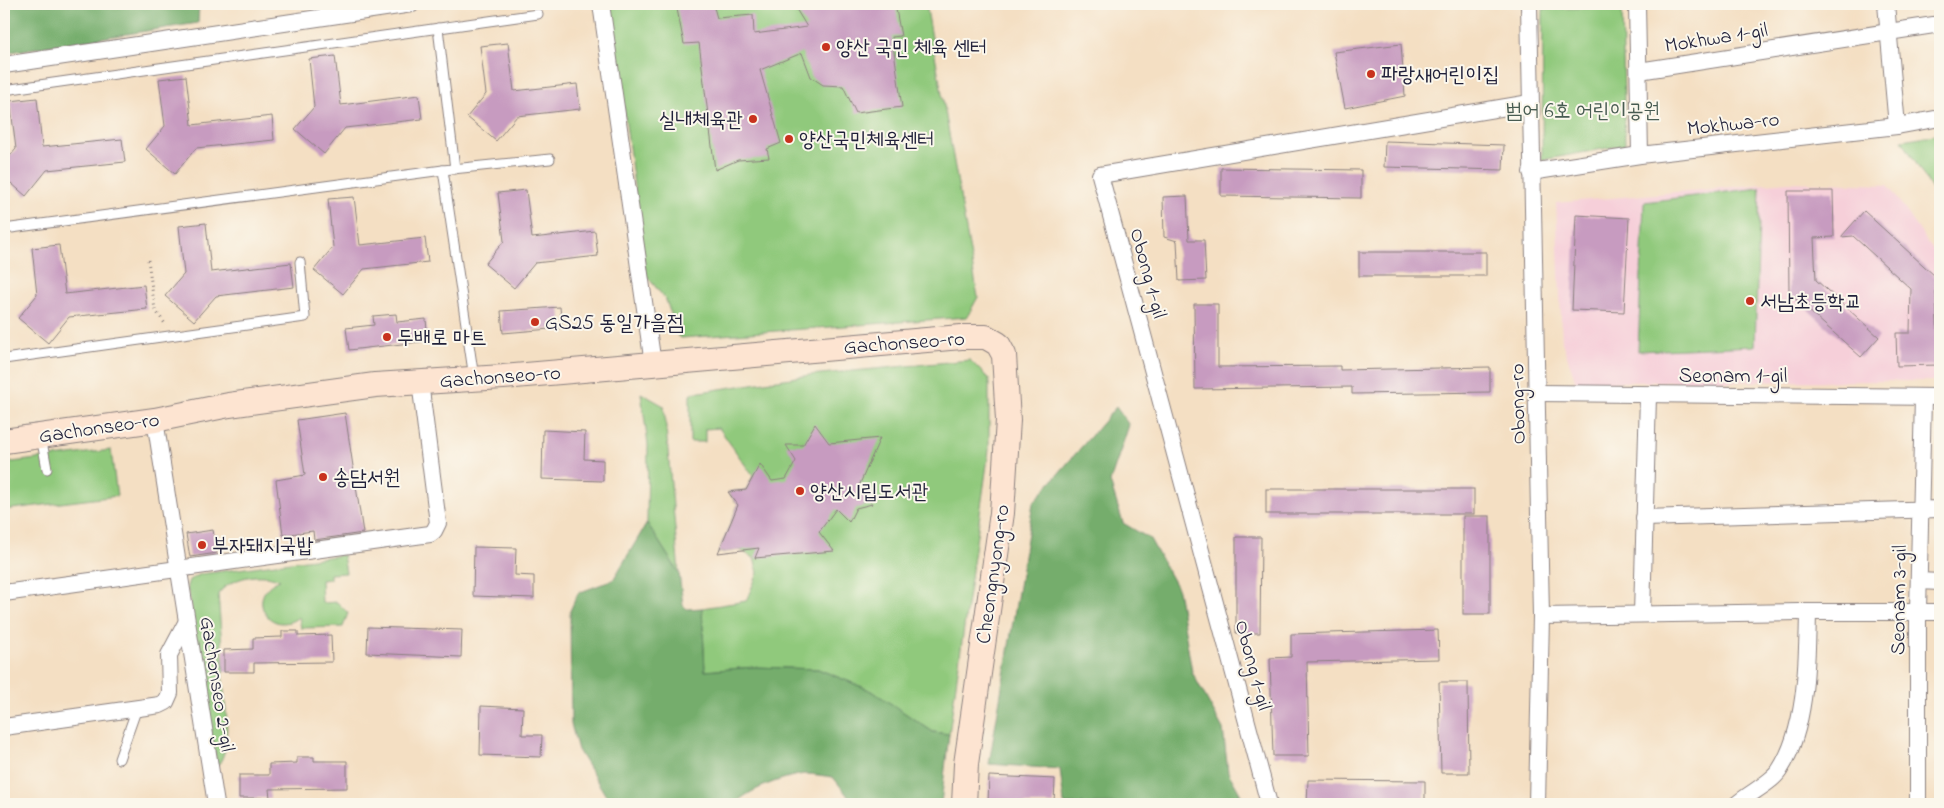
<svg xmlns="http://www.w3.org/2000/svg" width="1944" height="808" font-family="'Indie Flower','Poor Story',sans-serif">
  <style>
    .built { fill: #f6cfd9 }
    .green { fill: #90c97c; stroke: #59765c }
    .forest { fill: #74ad6c; stroke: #4b6854 }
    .building { fill: #c79bc0 }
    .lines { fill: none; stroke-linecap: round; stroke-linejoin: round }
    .lane-casing { stroke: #8b807f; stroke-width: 11 }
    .street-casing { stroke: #8b807f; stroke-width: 18 }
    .secondary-casing { stroke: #8b807f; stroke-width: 26 }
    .path { stroke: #8b807f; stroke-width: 3; stroke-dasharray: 1 4; stroke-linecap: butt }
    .lane { stroke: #fff; stroke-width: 9 }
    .street { stroke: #fff; stroke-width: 16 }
    .secondary { stroke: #fde4d1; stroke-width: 24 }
    .poi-dot { fill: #c8321e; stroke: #fbf7ec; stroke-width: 2 }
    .labels { text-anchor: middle; stroke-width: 4; stroke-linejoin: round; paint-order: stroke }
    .street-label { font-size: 21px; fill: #22223b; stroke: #fbf7ec }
    .poi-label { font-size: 21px; fill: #22223b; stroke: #fbf7ec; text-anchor: start }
    .park-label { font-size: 21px; fill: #485c52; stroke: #fbf7ec }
  </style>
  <rect width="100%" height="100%" fill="#fbf7ec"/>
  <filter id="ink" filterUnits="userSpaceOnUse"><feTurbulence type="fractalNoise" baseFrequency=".02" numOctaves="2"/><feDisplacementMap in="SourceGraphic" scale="10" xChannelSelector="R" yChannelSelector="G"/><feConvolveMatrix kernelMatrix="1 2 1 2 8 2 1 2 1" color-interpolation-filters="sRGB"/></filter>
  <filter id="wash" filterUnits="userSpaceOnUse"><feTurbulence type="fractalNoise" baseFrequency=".0096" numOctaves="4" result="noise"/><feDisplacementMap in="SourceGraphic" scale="20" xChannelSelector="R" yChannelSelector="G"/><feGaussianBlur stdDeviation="1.12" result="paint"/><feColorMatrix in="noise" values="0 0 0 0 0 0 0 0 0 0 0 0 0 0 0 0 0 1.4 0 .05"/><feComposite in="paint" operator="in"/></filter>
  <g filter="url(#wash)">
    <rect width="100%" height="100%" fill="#f4dfc3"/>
    <!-- built -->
    <polygon class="built" points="1788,182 1888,185 1940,260 1940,381 1576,382 1562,342 1556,203"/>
    <!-- green -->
    <g class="green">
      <polygon points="610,4 926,4 978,297 967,317 681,338 678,336 666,300 646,275"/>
      <polygon points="1622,7 1625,145 1542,160 1543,9"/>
      <polygon points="1940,134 1940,203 1902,140"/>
      <polygon points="1760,188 1755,346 1638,351 1644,202"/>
      <polygon points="970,360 989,379 989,450 949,734 933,732 872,691 818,669 754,667 705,671 702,608 746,601 758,573 754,558 740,550 718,553 738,505 728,492 746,490 753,476 719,428 705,429 705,442 690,442 690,395 694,393 810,375"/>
      <polygon points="641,393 664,406 679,573 647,523 648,445"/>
      <polygon points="111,450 117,496 4,510 4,463"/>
      <path d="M343,555L346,573L330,574V579L321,580L322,603L337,602L348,613L343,627L301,628L299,617C269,639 243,594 280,580C261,571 231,577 218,594L224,672L222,673C224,696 234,749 217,766L187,586L189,580L201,574Z"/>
    </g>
    <!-- forest -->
    <g class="forest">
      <polygon points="4,4 199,4 198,23 4,53"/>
      <polygon points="1116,407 1129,425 1110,482 1123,523 1150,539 1178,590 1192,672 1223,729 1228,772 1246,804 1064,804 1060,769 989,764 1033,503"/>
      <path d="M647,523L679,573L683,605L687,609L702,608L705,671L754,667L818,669L872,691L933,732L949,734L941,804H854L833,777C824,776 814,774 806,774C788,775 747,790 735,804H611L578,750L571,724L570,611L578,593L613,580Z"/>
    </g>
    <g id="blocks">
      <!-- building -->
      <g class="building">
        <polygon points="676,4 713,4 717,18 753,15 754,34 807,27 793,4 895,4 901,36 892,37 902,107 856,113 843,86 823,85 811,77 802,53 760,70 781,143 767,149 769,158 738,160 715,170 699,43 684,44"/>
        <polygon points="508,43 514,91 577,84 580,109 517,116 496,141 467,117 486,94 480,46"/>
        <polygon points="1401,44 1405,96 1345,108 1334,52"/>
        <polygon points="335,56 341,105 419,95 422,119 345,128 324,154 295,129 314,107 309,59"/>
        <polygon points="186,76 192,125 272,116 274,140 196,148 175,174 146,149 165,126 159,79"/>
        <polygon points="37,98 42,147 122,139 125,162 47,170 26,196 4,177 4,163 16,149 10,101"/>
        <polygon points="1385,141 1504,145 1503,170 1384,167"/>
        <polygon points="1221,168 1361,170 1361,198 1221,196"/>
        <polygon points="526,190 532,238 595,231 598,256 535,263 514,288 485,264 504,241 498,193"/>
        <polygon points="1788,191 1833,191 1834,237 1814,238 1816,280 1879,337 1861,357 1789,293"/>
        <polygon points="1187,196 1189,240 1204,240 1206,280 1179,281 1177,241 1164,237 1163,197"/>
        <polygon points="354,197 360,245 425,238 428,262 364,269 343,294 314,270 333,247 328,199"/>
        <polygon points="1864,211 1935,276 1939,365 1897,366 1896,333 1910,333 1911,289 1853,236 1841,237"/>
        <polygon points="1576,215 1629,218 1624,312 1572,310"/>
        <polygon points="206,223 211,272 291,263 294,287 216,296 194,321 165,296 184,274 179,226"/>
        <polygon points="59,245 65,294 144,285 147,309 69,317 48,343 18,318 37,295 32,248"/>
        <rect x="1359" y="252" width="127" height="24"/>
        <polygon points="1194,304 1218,304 1218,367 1340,366 1340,370 1490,367 1490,392 1352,394 1352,387 1195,389"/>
        <polygon points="560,307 562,328 503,333 501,311"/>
        <polygon points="396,314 397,322 426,319 428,341 349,350 346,328 374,325 373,316"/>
        <polygon points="345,413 363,533 314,540 313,531 283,535 276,480 305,475 297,420"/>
        <polygon points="815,424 829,443 880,438 859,486 872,504 856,508 849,522 836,509 819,532 834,551 755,558 759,548 718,553 738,505 728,492 746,490 760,464 772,481 786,479 796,461 786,445 803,445"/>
        <polygon points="543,430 585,432 584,459 603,460 603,481 542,479"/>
        <rect x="1266" y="489" width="208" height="25"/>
        <rect x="1463" y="516" width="27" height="98"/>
        <polygon points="213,530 217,553 190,557 186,534"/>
        <polygon points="1236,537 1261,537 1260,633 1236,633"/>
        <polygon points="474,547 516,548 515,575 534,576 534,598 473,596"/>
        <polygon points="368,627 462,630 461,657 367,653"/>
        <polygon points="1438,630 1439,659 1307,662 1309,756 1273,756 1270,658 1291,657 1291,634"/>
        <polygon points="282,631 298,631 298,636 331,635 332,662 254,663 254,672 224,672 224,650 253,649 253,638 282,637"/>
        <polygon points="1439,682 1468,682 1469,773 1441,773"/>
        <polygon points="481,706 523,708 522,735 542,735 541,757 480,755"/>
        <polygon points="297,757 314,757 314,761 347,761 347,788 269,789 270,798 239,798 239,775 269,775 269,764 297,763"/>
        <polygon points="989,776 1055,779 1054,804 988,804"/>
        <polygon points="1308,780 1425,781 1425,804 1307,804"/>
      </g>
    </g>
  </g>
  <g filter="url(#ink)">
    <use href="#blocks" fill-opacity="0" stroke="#8b807f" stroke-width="1"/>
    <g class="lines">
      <!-- lane casing -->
      <g class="lane-casing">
        <g id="lane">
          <polyline points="438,28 455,169"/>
          <polyline points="4,90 538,14"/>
          <polyline points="443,170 474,378"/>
          <polyline points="4,229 443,170 550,159"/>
          <polyline points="4,359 305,317 300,262"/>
          <polyline points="41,436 47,469"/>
          <polyline points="119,759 137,708"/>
        </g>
      </g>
      <!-- street casing -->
      <g class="street-casing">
        <g id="street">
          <polyline points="601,4 653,364"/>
          <polyline points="1529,4 1541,616 1537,804"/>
          <polyline points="1637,4 1640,155"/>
          <polyline points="1886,4 1897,126"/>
          <polyline points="4,65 412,4"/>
          <polyline points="1639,71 1940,24"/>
          <polyline points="1531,172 1640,155 1897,126 1940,118"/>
          <polyline points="1538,393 1940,397"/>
          <polyline points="155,420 216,804"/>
          <polyline points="1644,518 1940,509"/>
          <polyline points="1919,581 1940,582"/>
          <polyline points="4,593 430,534 434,531 438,523 420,382"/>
          <polyline points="1642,614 1648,396"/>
          <polyline points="1541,616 1799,612 1940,612"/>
          <polyline points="4,727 160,705 166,702 170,693 169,655 186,623"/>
          <polyline points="1269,804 1100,175 1530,103"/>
          <path d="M1737,804C1748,794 1771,783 1779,771C1807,729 1807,661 1808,612"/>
          <polyline points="1918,804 1918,611 1923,397"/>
        </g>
      </g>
      <!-- secondary casing -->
      <g class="secondary-casing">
        <polyline id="secondary" points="4,441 155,420 229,405 375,385 503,377 961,337 986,337 998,344 1004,355 1008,420 1002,513 966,764 964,804"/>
      </g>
      <!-- path -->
      <polyline class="path" points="148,260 155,310 166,325"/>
      <!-- lane -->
      <use href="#lane" class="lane"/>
      <!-- street -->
      <use href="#street" class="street"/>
      <!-- secondary -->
      <use href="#secondary" class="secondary"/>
    </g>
  </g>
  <!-- markers -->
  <g class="poi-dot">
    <circle cx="826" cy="47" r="5"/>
    <circle cx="1371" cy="74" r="5"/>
    <circle cx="753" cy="119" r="5"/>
    <circle cx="789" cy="139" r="5"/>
    <circle cx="1750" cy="301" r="5"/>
    <circle cx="535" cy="322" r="5"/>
    <circle cx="387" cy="337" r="5"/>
    <circle cx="323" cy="477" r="5"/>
    <circle cx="800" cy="491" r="5"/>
    <circle cx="202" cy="545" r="5"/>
  </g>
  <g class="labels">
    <!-- street labels -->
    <g class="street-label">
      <text transform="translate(1716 37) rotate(-9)" y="7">Mokhwa 1-gil</text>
      <text transform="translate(1733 123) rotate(-6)" y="7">Mokhwa-ro</text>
      <text transform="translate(1149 273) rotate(75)" y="7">Obong 1-gil</text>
      <text transform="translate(904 342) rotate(-4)" y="7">Gachonseo-ro</text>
      <text x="1733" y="382">Seonam 1-gil</text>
      <text transform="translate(500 376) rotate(-4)" y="7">Gachonseo-ro</text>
      <text transform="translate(1517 404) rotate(-91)" y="7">Obong-ro</text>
      <text transform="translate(99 427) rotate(-8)" y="7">Gachonseo-ro</text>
      <text transform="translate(992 574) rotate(-82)" y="7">Cheongnyong-ro</text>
      <text transform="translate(1898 600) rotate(-89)" y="7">Seonam 3-gil</text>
      <text transform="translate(1254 665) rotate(75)" y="7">Obong 1-gil</text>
      <text transform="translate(218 684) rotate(81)" y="7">Gachonseo 2-gil</text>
    </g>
    <!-- poi labels -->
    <g class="poi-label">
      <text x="836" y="54">양산 국민 체육 센터</text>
      <text x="1381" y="81">파랑새어린이집</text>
      <text x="743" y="126" text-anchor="end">실내체육관</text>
      <text x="799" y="146">양산국민체육센터</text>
      <text x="1760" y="308">서남초등학교</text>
      <text x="545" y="329">GS25 동일가을점</text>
      <text x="397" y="344">두배로 마트</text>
      <text x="333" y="484">송담서원</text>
      <text x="810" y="498">양산시립도서관</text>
      <text x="212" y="552">부자돼지국밥</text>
    </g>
    <!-- park labels -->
    <g class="park-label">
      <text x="1583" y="117">범어 6호 어린이공원</text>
    </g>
  </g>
  <!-- margin -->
  <rect width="1944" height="808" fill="none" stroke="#fbf7ec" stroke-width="20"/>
</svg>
